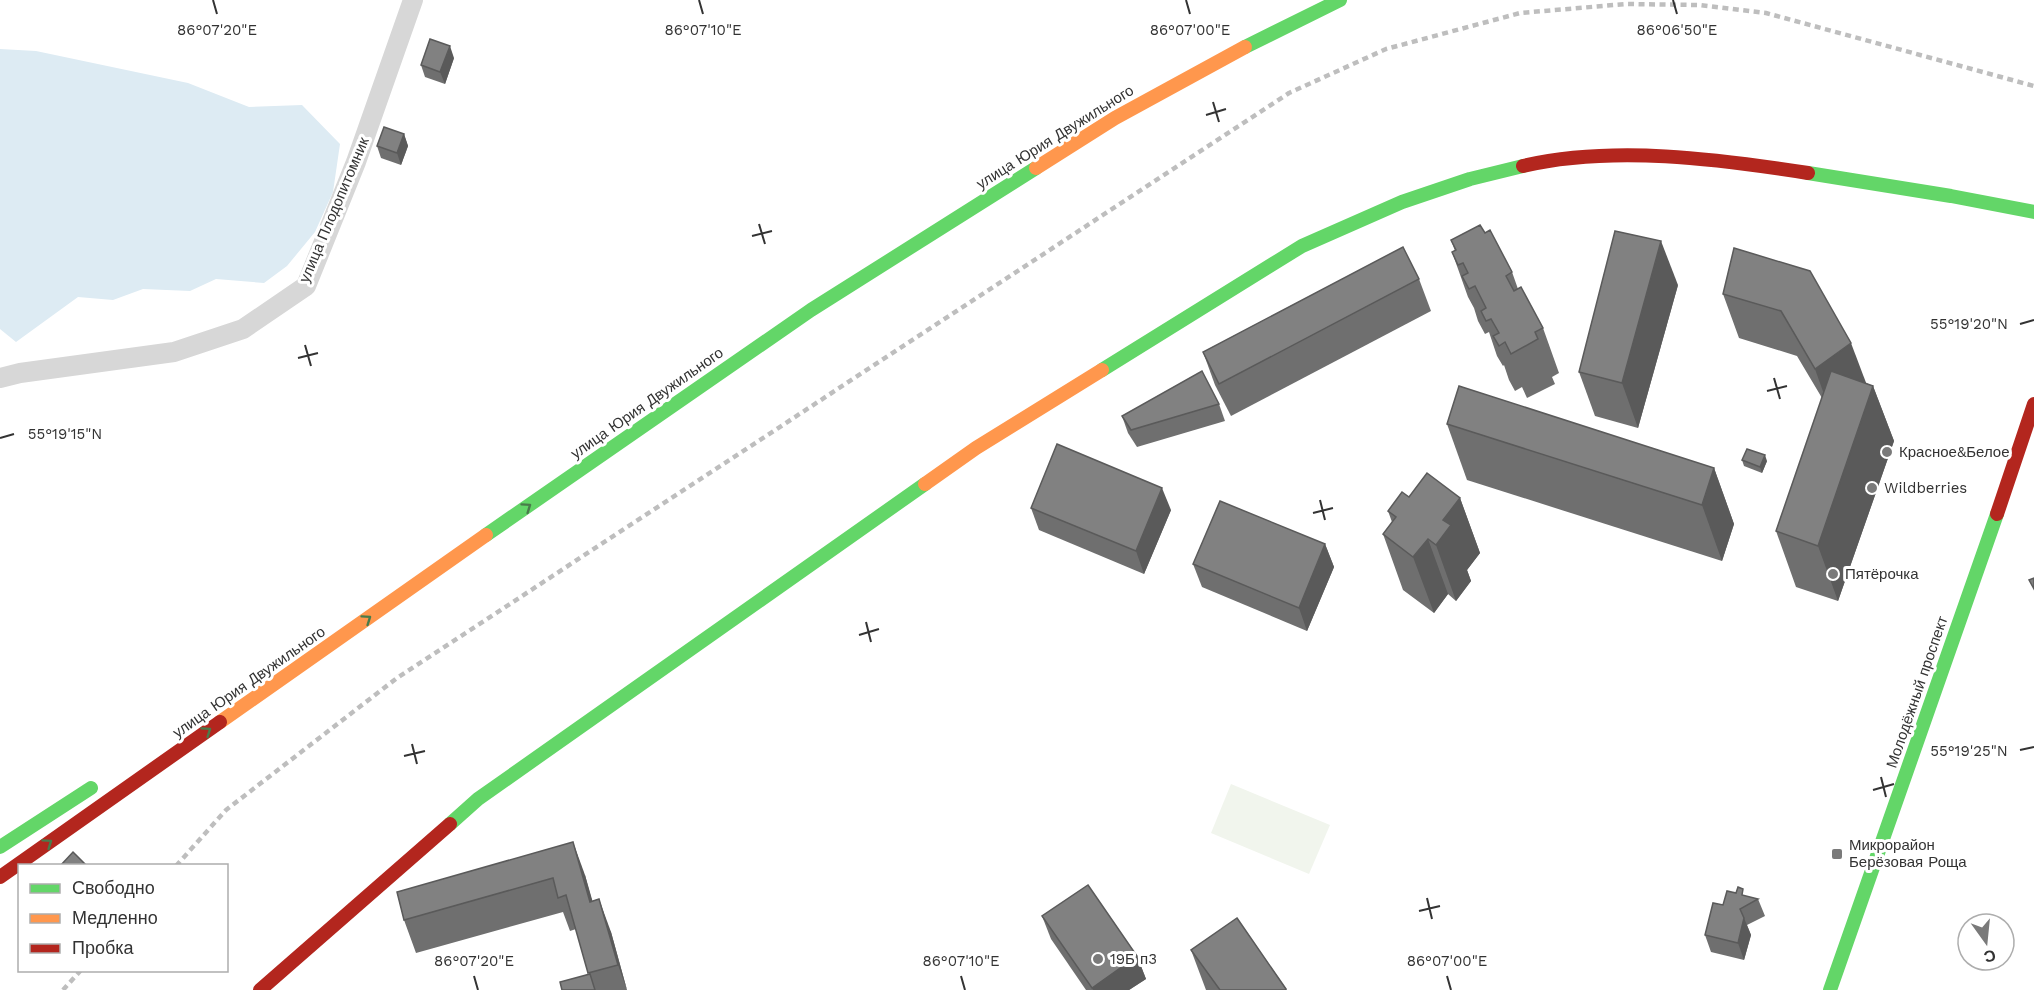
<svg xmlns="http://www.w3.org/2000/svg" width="2034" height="990" font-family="'Work Sans',sans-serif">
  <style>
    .green { fill: #f1f5ed }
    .water { fill: #ddebf3 }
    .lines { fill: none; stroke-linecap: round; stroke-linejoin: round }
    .street { stroke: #d7d7d7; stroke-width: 20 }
    .fast { stroke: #63d668; stroke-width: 14 }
    .slow { stroke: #ff974d; stroke-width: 14 }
    .jam { stroke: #b3261e; stroke-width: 14 }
    .rail { stroke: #bebebe; stroke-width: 4.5; stroke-dasharray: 6 4.5; stroke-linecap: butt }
    .wall { fill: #6f6f6f }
    .shaded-wall { fill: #5a5a5a }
    .building { fill: #818181; stroke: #5a5a5a; stroke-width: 1.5 }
    .oneway { stroke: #497c4b }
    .ticks { fill: none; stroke: #333; stroke-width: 2 }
    .poi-dot { fill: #7a7a7a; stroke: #fff; stroke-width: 2 }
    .labels { text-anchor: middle; stroke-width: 6; stroke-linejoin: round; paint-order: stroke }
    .street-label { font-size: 15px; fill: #333; stroke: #fff }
    .poi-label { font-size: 15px; fill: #333; stroke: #fff; text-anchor: start }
    .ticks-label { font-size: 15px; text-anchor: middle; fill: #333; stroke: #fff; stroke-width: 6; stroke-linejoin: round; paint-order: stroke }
  </style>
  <rect width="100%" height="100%" fill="#fff"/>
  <!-- green -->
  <polygon class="green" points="1231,784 1330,825 1309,874 1211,833"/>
  <!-- water -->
  <polygon class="water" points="0,49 36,51 188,83 249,107 302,105 340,144 333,192 315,232 287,266 264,283 216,279 190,291 143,289 113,300 78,297 16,342 0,329"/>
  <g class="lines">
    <!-- street -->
    <polyline class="street" points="0,378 20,373 174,352 243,329 306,286 356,162 413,0"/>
    <!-- fast -->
    <g class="fast">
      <polyline points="1245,47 1340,0"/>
      <polyline points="1808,173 1951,196 2034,212"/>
      <polyline points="1102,370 1302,246 1402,202 1470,179 1523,166"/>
      <polyline points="486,535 811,310 1036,168"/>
      <polyline points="450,824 478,799 925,484"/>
      <polyline points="0,847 91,788"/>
      <polyline points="1830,990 1997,514"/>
    </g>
    <!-- slow -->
    <g class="slow">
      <polyline points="1036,168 1115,118 1245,47"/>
      <polyline points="925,484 976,448 1102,370"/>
      <polyline points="220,722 486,535"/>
    </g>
    <!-- jam -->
    <g class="jam">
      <path d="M1523,166C1613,145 1718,159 1808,173"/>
      <polyline points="1997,514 2034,404"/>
      <polyline points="0,877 220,722"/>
      <polyline points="260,990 450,824"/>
    </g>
    <!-- rail -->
    <g class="rail">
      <polyline points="176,866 226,810 397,678 1289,93 1386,49 1520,13 1626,4 1699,5 1766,13 2034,86"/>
      <polyline points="63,990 81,970"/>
    </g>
  </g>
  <!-- wall -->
  <g class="wall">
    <polygon points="454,58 445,84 425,77 421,65"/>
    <polygon points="404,134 408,146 401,165 381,158 377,146"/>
    <polygon points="1485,233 1512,272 1518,289 1543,328 1559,373 1552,377 1555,384 1527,398 1522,387 1515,391 1509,380 1504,365 1503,366 1497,356 1489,332 1485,334 1478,321 1474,308 1468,297 1452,252 1455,251 1451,240"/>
    <polygon points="1734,248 1866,383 1873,386 1894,441 1838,601 1796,587 1776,531 1822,398 1797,356 1739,338 1723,294"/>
    <polygon points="1419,279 1431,311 1231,416 1215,385 1203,352"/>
    <polygon points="1678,285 1638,428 1595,416 1579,372"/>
    <polygon points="1219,404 1225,421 1137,447 1128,433 1122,416"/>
    <polygon points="1447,424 1714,468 1734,524 1722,561 1467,480"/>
    <polygon points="1742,460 1767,461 1762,473 1744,466"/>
    <polygon points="1409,497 1460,498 1480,553 1467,570 1471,581 1456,601 1448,594 1434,613 1403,590 1383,534 1392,522 1388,511"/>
    <polygon points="1031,508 1171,510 1144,574 1039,530"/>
    <polygon points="1325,544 1334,567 1307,631 1202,587 1193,564"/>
    <polygon points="585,875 592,901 611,932 627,990 562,990 589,974 576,929 570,931 563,912 416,953 404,920 397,892"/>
    <polygon points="1746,896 1758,899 1765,916 1747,925 1751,935 1744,960 1711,952 1705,935 1723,905"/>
    <polygon points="1042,916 1137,956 1146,979 1129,990 1086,990 1051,939"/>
    <polygon points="1237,918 1287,990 1206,990 1191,950"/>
  </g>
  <!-- shaded-wall -->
  <g class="shaded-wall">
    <polygon points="450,46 454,58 445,84 440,72"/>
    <polygon points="404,134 408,146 401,165 397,153"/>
    <polygon points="1661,241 1678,285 1638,428 1622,383"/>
    <polygon points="1851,343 1868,388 1831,414 1815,369"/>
    <polygon points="1873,386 1894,441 1838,601 1818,546"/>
    <polygon points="1765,455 1767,461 1762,473 1760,467"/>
    <polygon points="1714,468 1734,524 1722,561 1702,505"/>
    <polygon points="1162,488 1171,510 1144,574 1136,551"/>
    <polygon points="1460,498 1480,553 1467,570 1471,581 1456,601 1436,545 1443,520"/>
    <polygon points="1428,539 1448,594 1434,613 1413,557"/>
    <polygon points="1325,544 1334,567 1307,631 1299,608"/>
    <polygon points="573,842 585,875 602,934 590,902"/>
    <polygon points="599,899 611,932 627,990 618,965"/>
    <polygon points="1744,918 1751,935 1744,960 1738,943"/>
    <polygon points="1137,956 1146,979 1129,990 1093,990 1092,988"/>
  </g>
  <!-- building -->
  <g class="building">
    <polygon points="430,39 450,46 440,72 421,65"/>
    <polygon points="384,127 404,134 397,153 377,146"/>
    <polygon points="1480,225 1485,233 1490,230 1512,272 1506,276 1514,291 1521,287 1543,328 1535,332 1538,339 1511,354 1505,342 1499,346 1493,336 1499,333 1491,319 1486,321 1481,311 1486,308 1475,286 1469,289 1462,276 1468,273 1463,263 1458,265 1452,252 1456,250 1451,240"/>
    <polygon points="1615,231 1661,241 1622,383 1579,372"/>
    <polygon points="1403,247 1419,279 1219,384 1203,352"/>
    <polygon points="1734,248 1810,271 1851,343 1815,369 1781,311 1723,294"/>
    <polygon points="1202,371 1219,404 1131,430 1122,416"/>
    <polygon points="1831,371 1873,386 1818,546 1776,531"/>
    <polygon points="1459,386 1714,468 1702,505 1447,424"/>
    <polygon points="1057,444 1162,488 1136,551 1031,508"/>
    <polygon points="1747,449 1765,455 1760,467 1742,460"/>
    <polygon points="1427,473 1460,498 1443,520 1451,525 1436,545 1428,539 1413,557 1383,534 1396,517 1388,511 1402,492 1409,497"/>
    <polygon points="1220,501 1325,544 1299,608 1193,564"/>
    <polygon points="2034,578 2034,589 2029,580"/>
    <polygon points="573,842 590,902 599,899 618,965 588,973 566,895 558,898 553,878 404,920 397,892"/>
    <polygon points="73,852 87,866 60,866"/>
    <polygon points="1088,885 1137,956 1092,988 1042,916"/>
    <polygon points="1738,887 1743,889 1742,895 1758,899 1740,909 1744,918 1738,943 1705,935 1713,903 1723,905 1727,891 1736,893"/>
    <polygon points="1237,918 1286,989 1285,990 1220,990 1191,950"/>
    <polygon points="590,974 595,990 562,990 560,982"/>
  </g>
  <!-- one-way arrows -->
  <defs><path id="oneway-chevron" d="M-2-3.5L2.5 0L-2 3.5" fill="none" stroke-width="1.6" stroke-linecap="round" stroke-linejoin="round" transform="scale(1.5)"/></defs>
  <g class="oneway">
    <use href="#oneway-chevron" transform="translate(527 507) rotate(-35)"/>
    <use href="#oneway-chevron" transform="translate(367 619) rotate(-35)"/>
    <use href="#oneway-chevron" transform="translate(207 731) rotate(-35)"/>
    <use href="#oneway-chevron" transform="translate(48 843) rotate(-35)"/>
  </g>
  <!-- ticks -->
  <path class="ticks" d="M213,0L217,14M699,0L703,14M1186,0L1190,14M1673,0L1677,14M1213,102L1219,122M1206,115L1226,109M759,224L765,244M752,236L772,231M2020,324L2034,320M305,345L311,366M298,358L318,353M1774,378L1780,399M1767,391L1787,386M0,438L14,434M1320,500L1325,520M1313,513L1333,508M866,622L871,642M859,635L879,629M412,744L417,764M2020,750L2034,747M404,756L425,751M1881,777L1886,797M1873,790L1894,784M1427,898L1432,919M1419,911L1440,906M474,976L478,990M961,976L965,990M1447,976L1451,990"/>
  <!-- markers -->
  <g class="poi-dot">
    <circle cx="1887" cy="452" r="6"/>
    <circle cx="1872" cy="488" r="6"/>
    <circle cx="1833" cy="574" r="6"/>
    <rect x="1831" y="848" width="12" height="12" rx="3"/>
    <circle cx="1098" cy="959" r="6"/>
  </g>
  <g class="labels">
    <!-- street labels -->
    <g class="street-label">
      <text transform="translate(1055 137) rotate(-32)" y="5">улица Юрия Двужильного</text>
      <text transform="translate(334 210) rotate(-67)" y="5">улица Плодопитомник</text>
      <text transform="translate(647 403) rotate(-35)" y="5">улица Юрия Двужильного</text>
      <text transform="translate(249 682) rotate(-35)" y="5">улица Юрия Двужильного</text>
      <text transform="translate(1917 692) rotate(-71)" y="5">Молодёжный проспект</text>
    </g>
    <!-- poi labels -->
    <g class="poi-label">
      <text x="1899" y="457">Красное&amp;Белое</text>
      <text x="1884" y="493">Wildberries</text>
      <text x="1845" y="579">Пятёрочка</text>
      <text x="1849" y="850">Микрорайон<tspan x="1849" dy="17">Берёзовая Роща</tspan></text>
      <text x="1110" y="964">19Б п3</text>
    </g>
  </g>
  <g class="ticks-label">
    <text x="217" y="35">86°07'20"E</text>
    <text x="703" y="35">86°07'10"E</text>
    <text x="1190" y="35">86°07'00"E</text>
    <text x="1677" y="35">86°06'50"E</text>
    <text x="1969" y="329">55°19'20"N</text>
    <text x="65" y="439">55°19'15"N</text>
    <text x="1969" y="756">55°19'25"N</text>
    <text x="474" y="966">86°07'20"E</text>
    <text x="961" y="966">86°07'10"E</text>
    <text x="1447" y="966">86°07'00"E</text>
  </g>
  <!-- legend -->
  <rect x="18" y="864" width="210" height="108" fill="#ffffff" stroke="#adadad" stroke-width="1.5"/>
  <rect x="30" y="884" width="30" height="9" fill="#63d668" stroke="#adadad" stroke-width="1.5"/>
  <text x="72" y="894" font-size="18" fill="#333333">Свободно</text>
  <rect x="30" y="914" width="30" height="9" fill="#ff974d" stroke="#adadad" stroke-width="1.5"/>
  <text x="72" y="924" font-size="18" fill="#333333">Медленно</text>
  <rect x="30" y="944" width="30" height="9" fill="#b3261e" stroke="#adadad" stroke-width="1.5"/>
  <text x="72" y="954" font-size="18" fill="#333333">Пробка</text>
  <!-- north arrow -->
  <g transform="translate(1986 942) rotate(165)"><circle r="28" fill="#ffffff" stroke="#adadad" stroke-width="1.5"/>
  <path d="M0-4.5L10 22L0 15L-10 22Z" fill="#7a7a7a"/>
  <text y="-9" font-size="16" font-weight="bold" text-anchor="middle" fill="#333333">С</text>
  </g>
</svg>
